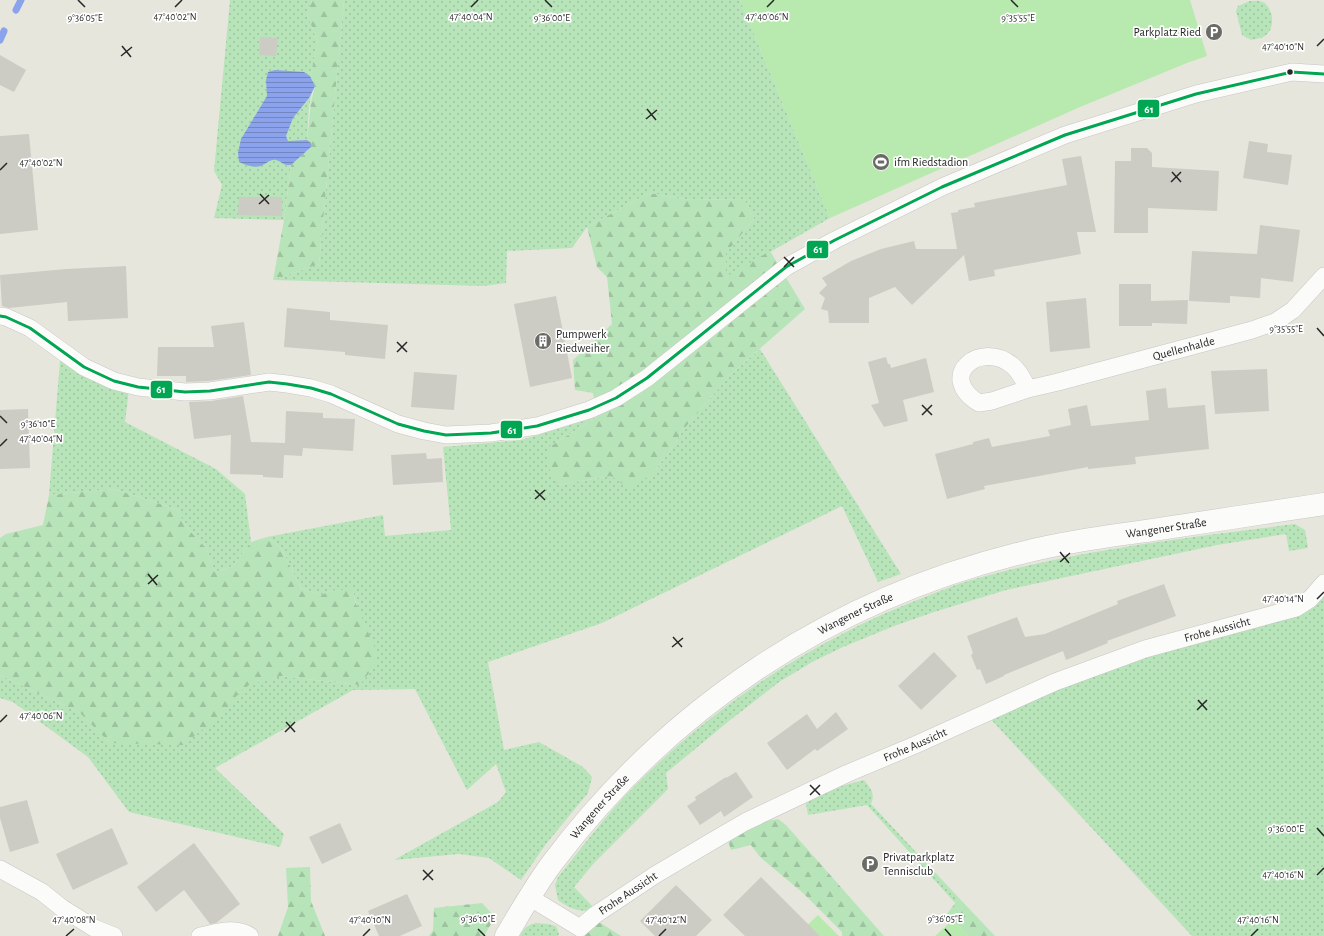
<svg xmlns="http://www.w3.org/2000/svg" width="1324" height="936" font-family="'Alegreya Sans',sans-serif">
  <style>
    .grass { fill: url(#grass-dots) }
    .forest { fill: url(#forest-firs) }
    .pitch { fill: #b8eaaf }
    .water { fill: url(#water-rules) }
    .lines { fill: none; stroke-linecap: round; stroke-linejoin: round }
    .stream { stroke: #8ba3ec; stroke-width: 7 }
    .building { fill: #ccccc5 }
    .street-casing { stroke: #c7c6c5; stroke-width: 18 }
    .secondary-casing { stroke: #c7c6c5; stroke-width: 23 }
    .street { stroke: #fbfbfa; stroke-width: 17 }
    .secondary { stroke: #fbfbfa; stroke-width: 22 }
    .bus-1-casing { stroke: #fff; stroke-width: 6 }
    .bus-1 { stroke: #00a651; stroke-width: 3 }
    .ticks { fill: none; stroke: #272727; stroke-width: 1.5 }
    .bus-dot { fill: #272727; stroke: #fff; stroke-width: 1.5 }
    .labels { text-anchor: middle; stroke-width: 3.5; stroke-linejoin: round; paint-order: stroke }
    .poi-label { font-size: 12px; fill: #272727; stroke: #fff; text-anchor: start }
    .street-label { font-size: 12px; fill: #272727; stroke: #fff }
    .ticks-label { font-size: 10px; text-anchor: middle; fill: #272727; stroke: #fff; stroke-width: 3.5; stroke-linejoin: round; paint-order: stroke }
    .line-badge { stroke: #fff; stroke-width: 1.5 }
    .badge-label { font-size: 11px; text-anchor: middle; font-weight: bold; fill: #fff }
  </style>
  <defs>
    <pattern id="grass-dots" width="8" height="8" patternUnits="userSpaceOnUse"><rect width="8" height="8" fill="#b7e5b9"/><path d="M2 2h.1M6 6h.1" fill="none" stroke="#9dc49f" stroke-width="1.8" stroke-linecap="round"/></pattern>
    <pattern id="forest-firs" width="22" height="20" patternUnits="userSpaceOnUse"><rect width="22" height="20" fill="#b7e5b9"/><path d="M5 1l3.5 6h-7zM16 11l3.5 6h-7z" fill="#9dc49f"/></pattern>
    <pattern id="water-rules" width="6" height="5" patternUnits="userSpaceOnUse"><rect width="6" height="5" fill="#8ba3ec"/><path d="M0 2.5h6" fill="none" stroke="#7285bf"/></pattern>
  </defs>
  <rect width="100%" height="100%" fill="#e6e6dc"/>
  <!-- grass -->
  <g class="grass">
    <path d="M230,0H312L307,14L318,43L310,76L315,86C307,101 309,122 307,139L311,143L291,165L284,220L214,218L222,185L214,171Z"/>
    <polygon points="344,0 740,0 830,218 726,277 726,253 754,219 744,199 690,200 649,193 587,227 572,248 507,251 506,283 484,286 273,280 319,264"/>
    <path d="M1250,1C1254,1 1259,0 1263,2C1273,8 1276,27 1266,35C1263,38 1256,39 1251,40L1242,35L1236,11L1238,6Z"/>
    <polygon points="61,349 130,381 125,422 216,469 245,494 251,542 233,566 215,572 206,548 188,529 176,509 114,489 49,495"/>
    <polygon points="760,349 901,574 878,582 842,506 602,623 488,662 504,750 539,742 583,767 592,777 588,793 546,844 521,880 489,858 459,854 394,860 498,802 506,792 496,764 467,790 415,689 353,690 215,768 284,834 280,847 129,812 88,757 13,702 0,698 0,675 80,713 110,743 239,693 249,684 281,676 359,685 372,670 353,590 329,591 322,595 301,588 281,548 267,537 383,515 385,536 451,530 443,447 521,440 597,417 549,447 557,485 611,476 652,474 670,451 683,430 730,375"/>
    <path d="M1295,524L1305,530L1308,548L1289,551L1286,534L1217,545L1006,590L934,612L894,626L843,647L814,661L779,682L729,721L666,773L668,789L594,863L574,887L595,909C581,914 569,908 558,900L555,885L558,877C579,851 600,823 623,798C707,710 811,640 925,597C938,592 951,586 965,582C1072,550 1185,538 1295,524Z"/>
    <polygon points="1324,583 1324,936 1192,936 985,713 1055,682 1296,608"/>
    <path d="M864,780C870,788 876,793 871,804L959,898L955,903L867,805L808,815L806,804L819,794L845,785Z"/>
    <path d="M536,923L548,924L556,926L559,934L558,936H520C524,928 527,925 536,923Z"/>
  </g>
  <!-- forest -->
  <g class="forest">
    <polygon points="312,0 344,0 319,264 273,280 284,220 291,165 311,147 311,143 307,140 311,102 315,86 310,76 318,43 307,14"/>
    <polygon points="649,193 690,200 744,199 754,219 726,253 726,277 770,251 805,309 730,375 683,430 670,451 652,474 630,489 611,476 557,485 548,466 549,447 597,417 593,393 575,390 573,360 612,324 607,277 597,267 587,227"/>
    <polygon points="114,489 176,509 188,529 206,548 215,572 233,566 251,542 267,537 281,548 301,588 322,595 329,591 353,589 356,604 377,653 376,665 359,685 281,676 249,685 239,693 221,715 183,745 110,743 80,713 0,675 0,538 6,534 43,525 49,495"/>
    <polygon points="778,819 786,825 884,936 842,936 842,932 803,893 760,857 751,845 731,850 728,841 761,822"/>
    <polygon points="310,867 311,901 325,936 278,936 288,907 286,868"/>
    <polygon points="959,898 995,936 969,936 947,914"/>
    <polygon points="482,903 495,917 484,936 429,936 433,930 434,908"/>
    <polygon points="596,920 621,936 585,936 582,932"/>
  </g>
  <!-- pitch -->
  <g class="pitch">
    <polygon points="740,0 1190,0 1207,56 1187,63 1080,107 830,218"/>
    <polygon points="818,915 839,936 796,936"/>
    <polygon points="953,920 969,936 935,936"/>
  </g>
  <!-- water -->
  <path class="water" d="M275,70L304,72L310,76L315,86L309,98L293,118L286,136L288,141L307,140L311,143V147L291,165C283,166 283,162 276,160C270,159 266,164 261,166C253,168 246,165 239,162L238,153L241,139L267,96L266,80L268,72Z"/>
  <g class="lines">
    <!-- stream -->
    <g class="stream">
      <polyline points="16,10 21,0"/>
      <polyline points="0,40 4,31"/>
    </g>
  </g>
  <!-- building -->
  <g class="building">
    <polygon points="260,37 278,38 276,56 259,55"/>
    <polygon points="0,55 26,70 14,92 0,85"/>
    <polygon points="29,134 38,230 0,234 0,136"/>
    <polygon points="1249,141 1268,144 1267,152 1292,155 1288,185 1243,178"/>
    <polygon points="1131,148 1147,148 1152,153 1152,167 1219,171 1217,211 1148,208 1148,233 1114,233 1115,161 1131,161"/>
    <polygon points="1081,156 1096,232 1077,232 1081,254 994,270 995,276 969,281 964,255 912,305 895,287 869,298 869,323 829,323 828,311 821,309 825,298 819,293 827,285 822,278 851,261 881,249 914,241 916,249 957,249 951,213 958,212 958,210 975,207 974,203 1067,185 1062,159"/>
    <polygon points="239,197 282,197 282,216 238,215"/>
    <polygon points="1260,225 1300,230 1293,282 1261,278 1260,298 1230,296 1230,303 1189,301 1192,251 1257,254"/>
    <polygon points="126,266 128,318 68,321 67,302 9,308 2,306 0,275 66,269"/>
    <polygon points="1119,284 1151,284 1151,301 1188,300 1187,324 1152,323 1152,326 1119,326"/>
    <polygon points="556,296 572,378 530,387 514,304"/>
    <polygon points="1086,298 1090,348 1050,352 1046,302"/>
    <polygon points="287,308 330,312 330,320 388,325 385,359 345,355 345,352 284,347"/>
    <polygon points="244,322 251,375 209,381 186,382 186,376 157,376 158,347 214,347 211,326"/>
    <polygon points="886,357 888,364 890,364 891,368 926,358 934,392 903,400 908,421 884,427 871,405 879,403 868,362"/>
    <polygon points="1267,369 1269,411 1215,414 1211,371"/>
    <polygon points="414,372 457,375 454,410 411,407"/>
    <polygon points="1166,388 1168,408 1205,405 1209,449 1135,457 1136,464 1088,469 1088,467 984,486 985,489 947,499 935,454 973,444 973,442 989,438 992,447 1050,436 1048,430 1071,425 1068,409 1087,405 1091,426 1149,420 1146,391"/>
    <polygon points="243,396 251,442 285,443 286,411 323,413 323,418 355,419 353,451 303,448 302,456 284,455 283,478 263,477 263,475 230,474 231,435 194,439 189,402 211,401"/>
    <polygon points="28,409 30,468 0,469 0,410"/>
    <polygon points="426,453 427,459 442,458 443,482 393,485 391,455"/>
    <polygon points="1164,584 1176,616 1107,641 1108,643 1066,660 1063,651 1004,675 1004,676 986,684 980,669 977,670 971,655 973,653 967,636 1017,617 1025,637 1045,634 1118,604 1117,601"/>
    <polygon points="934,652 957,676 921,710 898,686"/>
    <polygon points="836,712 848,729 817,751 815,749 787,770 767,743 807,714 817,729"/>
    <polygon points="736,772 753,797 724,817 721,811 700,825 687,806 696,800 695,797 726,777 726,778"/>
    <polygon points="27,800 39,843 10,852 0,818 0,807"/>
    <polygon points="340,823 352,850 322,864 309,837"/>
    <polygon points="112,828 128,864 73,890 56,854"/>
    <polygon points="194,843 240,904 216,923 210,924 184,890 156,912 137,887"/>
    <polygon points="761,877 820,936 745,936 723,915"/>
    <polygon points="676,885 712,920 696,936 655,936 640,921"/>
    <polygon points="407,894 422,926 400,936 379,936 368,911"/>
  </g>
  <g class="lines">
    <!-- street casing -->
    <g class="street-casing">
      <g id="street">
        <polyline points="0,316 6,317 30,328 84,367 114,381 138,387 185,392 210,391 269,382 287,384 311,388 331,394 398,424 424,431 446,435 491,433 537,426 589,410 616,398 647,378 786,267 835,240 942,187 1065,135 1196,94 1292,72 1324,74"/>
        <path id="s1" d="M1028,389C1024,381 1020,372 1013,366C981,339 935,376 979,403L992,401L1028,389L1058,382L1252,330L1275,322L1293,310L1324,276"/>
        <polyline points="0,869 42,892 62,908 94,928 114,936"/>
        <path id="s2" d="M529,897L580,928L595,915L655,875L709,843L745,822L846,774L915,745L1055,682L1145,649L1296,608L1310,599L1324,583"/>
        <path d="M200,936C216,933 235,926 250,936"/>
      </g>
    </g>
    <!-- secondary casing -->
    <g class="secondary-casing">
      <g id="secondary">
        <path id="s3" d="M506,936C521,911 535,886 553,862C669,708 830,601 1017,554C1059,543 1103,537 1146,531C1205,522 1265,513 1324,504"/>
      </g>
    </g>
    <!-- street -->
    <use href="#street" class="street"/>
    <!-- secondary -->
    <use href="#secondary" class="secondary"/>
    <!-- bus-1 casing -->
    <g class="bus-1-casing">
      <polyline id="bus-1" points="0,316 6,317 30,328 84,367 114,381 138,387 185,392 210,391 269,382 287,384 311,388 331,394 398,424 424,431 446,435 491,433 537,426 589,410 616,398 647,378 786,267 835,240 942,187 1065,135 1196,94 1292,72 1324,74"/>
    </g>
    <!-- bus-1 -->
    <use href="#bus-1" class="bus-1"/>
  </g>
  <!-- ticks -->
  <path class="ticks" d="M78,0L85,7M545,0L552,7M1011,0L1018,7M175,7L182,0M471,7L478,0M767,7L774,0M122,46L131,57M1317,46L1324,39M121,56L132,47M647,109L656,120M646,119L657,110M0,170L7,163M1172,172L1181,182M1171,182L1181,172M260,194L269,204M259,204L269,195M784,257L794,267M784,267L794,257M1317,328L1324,336M397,342L407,352M397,352L407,342M922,405L932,415M922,415L932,405M0,416L7,423M0,446L7,439M535,490L545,500M535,499L545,490M1060,552L1069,563M1060,562L1070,553M148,574L157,585M148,584L158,575M1317,599L1324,592M673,637L682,647M672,647L683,638M1198,700L1207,710M1197,710L1207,700M0,722L7,715M286,722L295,732M285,732L295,722M810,785L820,795M810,795L820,785M1317,828L1324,836M423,870L433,880M1317,875L1324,868M423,880L433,870M478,929L485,936M945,929L951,936M66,936L74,929M363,936L370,929M659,936L666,929M1251,936L1258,929"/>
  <!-- icons -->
  <defs>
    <g id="parking-disc" transform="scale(0.9)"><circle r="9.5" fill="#6a6a66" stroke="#fff"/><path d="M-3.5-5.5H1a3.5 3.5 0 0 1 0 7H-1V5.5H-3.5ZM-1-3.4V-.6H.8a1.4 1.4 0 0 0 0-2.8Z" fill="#fff"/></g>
    <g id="stadium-disc" transform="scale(0.9)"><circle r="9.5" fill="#6a6a66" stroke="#fff"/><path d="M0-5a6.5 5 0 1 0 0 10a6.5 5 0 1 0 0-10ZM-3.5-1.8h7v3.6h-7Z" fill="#fff"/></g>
    <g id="building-disc" transform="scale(0.9)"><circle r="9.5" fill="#6a6a66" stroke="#fff"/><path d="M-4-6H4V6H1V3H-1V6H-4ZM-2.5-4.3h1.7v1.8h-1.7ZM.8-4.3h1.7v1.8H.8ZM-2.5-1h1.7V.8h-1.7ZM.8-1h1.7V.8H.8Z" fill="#fff"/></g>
  </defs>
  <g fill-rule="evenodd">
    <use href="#parking-disc" x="1214" y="32"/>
    <use href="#stadium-disc" x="881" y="162"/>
    <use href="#building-disc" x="543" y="341"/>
    <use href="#parking-disc" x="870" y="864"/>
  </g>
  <!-- markers -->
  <circle class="bus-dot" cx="1290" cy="72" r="3.5"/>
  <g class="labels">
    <!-- poi labels -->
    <g class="poi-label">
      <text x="1201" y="36" text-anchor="end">Parkplatz Ried</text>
      <text x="894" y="166">ifm Riedstadion</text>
      <text x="556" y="338">Pumpwerk<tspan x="556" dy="14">Riedweiher</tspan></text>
      <text x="883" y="861">Privatparkplatz<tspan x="883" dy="14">Tennisclub</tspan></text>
    </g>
    <!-- street labels -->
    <g class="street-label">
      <text dy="4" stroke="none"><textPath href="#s1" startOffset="337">Quellenhalde</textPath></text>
      <text dy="4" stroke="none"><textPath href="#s3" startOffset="807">Wangener Straße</textPath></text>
      <text dy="4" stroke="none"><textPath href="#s3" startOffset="483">Wangener Straße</textPath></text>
      <text dy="4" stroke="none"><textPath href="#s2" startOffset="767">Frohe Aussicht</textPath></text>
      <text dy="4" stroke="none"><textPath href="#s2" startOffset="443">Frohe Aussicht</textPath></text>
      <text dy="4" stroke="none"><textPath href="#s3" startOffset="160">Wangener Straße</textPath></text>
      <text dy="4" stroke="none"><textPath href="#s2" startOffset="119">Frohe Aussicht</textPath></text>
    </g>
  </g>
  <g class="ticks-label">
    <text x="175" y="20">47°40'02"N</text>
    <text x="471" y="20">47°40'04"N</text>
    <text x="767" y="20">47°40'06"N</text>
    <text x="85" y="21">9°36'05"E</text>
    <text x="552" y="21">9°36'00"E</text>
    <text x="1018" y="21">9°35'55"E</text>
    <text x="1283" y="50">47°40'10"N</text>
    <text x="41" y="166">47°40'02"N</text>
    <text x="1286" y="332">9°35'55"E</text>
    <text x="38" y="427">9°36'10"E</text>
    <text x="41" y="442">47°40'04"N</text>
    <text x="1283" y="602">47°40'14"N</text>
    <text x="41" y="719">47°40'06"N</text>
    <text x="1286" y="832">9°36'00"E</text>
    <text x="1283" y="878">47°40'16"N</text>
    <text x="478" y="922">9°36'10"E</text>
    <text x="945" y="922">9°36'05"E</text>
    <text x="74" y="923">47°40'08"N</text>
    <text x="370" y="923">47°40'10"N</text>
    <text x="666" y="923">47°40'12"N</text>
    <text x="1258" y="923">47°40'16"N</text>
  </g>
  <g class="line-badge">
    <rect x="1137" y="99" width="23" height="19" rx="4" fill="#00a651"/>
    <rect x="806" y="240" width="23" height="19" rx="4" fill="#00a651"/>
    <rect x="150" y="380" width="23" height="19" rx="4" fill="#00a651"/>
    <rect x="500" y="420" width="23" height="19" rx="4" fill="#00a651"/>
  </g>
  <g class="badge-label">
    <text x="1149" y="113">61</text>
    <text x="818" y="253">61</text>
    <text x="161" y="393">61</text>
    <text x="512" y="434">61</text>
  </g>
</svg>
